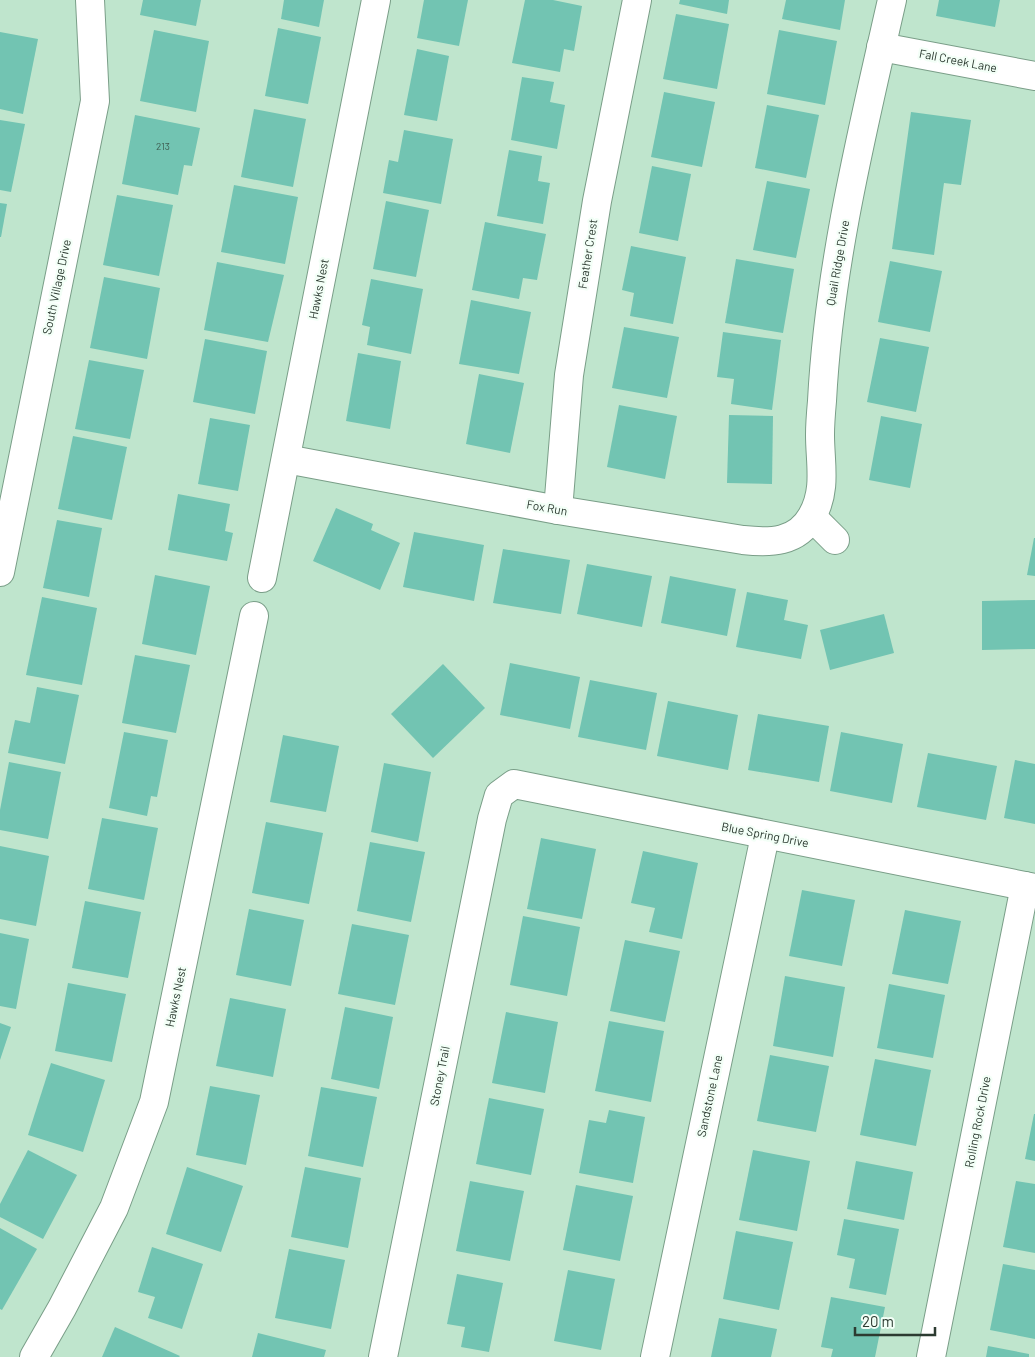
<svg xmlns="http://www.w3.org/2000/svg" width="1035" height="1357" font-family="Barlow,sans-serif">
  <style>
    .building { fill: #72c4b2 }
    .lines { fill: none; stroke-linecap: round; stroke-linejoin: round }
    .minor-casing { stroke: #7a9e88; stroke-width: 30 }
    .minor { stroke: #fff; stroke-width: 28 }
    .labels { text-anchor: middle; stroke-width: 4.5; stroke-linejoin: round; paint-order: stroke }
    .number-label { font-size: 10px; fill: #3e5d51 }
    .street-label { font-size: 12px; fill: #2c3b31; stroke: #f3fff7 }
  </style>
  <rect width="100%" height="100%" fill="#bfe5cd"/>
  <!-- building -->
  <g class="building">
    <polygon points="143,0 201,0 196,26 140,15"/>
    <polygon points="284,0 324,0 319,27 281,19"/>
    <polygon points="424,0 468,0 459,46 417,38"/>
    <polygon points="525,0 553,0 582,6 574,51 564,49 560,72 512,63"/>
    <polygon points="680,0 729,0 727,14 679,4"/>
    <polygon points="786,0 845,0 840,30 782,19"/>
    <polygon points="939,0 1000,0 995,27 936,16"/>
    <polygon points="676,14 729,24 717,89 663,79"/>
    <polygon points="278,28 321,37 308,104 265,96"/>
    <polygon points="154,30 209,41 196,112 140,101"/>
    <polygon points="779,30 837,41 825,105 767,94"/>
    <polygon points="0,32 38,39 23,114 0,109"/>
    <polygon points="417,49 449,56 437,121 404,115"/>
    <polygon points="522,77 554,82 550,102 565,105 557,149 511,140"/>
    <polygon points="664,92 715,102 702,167 651,157"/>
    <polygon points="767,105 819,115 806,178 755,168"/>
    <polygon points="254,109 306,119 293,187 241,177"/>
    <polygon points="911,112 971,120 961,185 944,183 934,255 892,249"/>
    <polygon points="135,115 200,128 192,166 184,165 178,195 122,184"/>
    <polygon points="0,120 25,124 11,192 0,190"/>
    <polygon points="404,130 453,139 441,204 383,193 389,160 398,162"/>
    <polygon points="509,150 542,156 538,181 550,183 543,224 497,216"/>
    <polygon points="652,166 691,174 678,241 639,233"/>
    <polygon points="767,181 810,189 796,258 753,250"/>
    <polygon points="234,185 298,197 285,264 221,252"/>
    <polygon points="117,195 173,205 159,276 103,265"/>
    <polygon points="386,201 429,210 416,277 373,269"/>
    <polygon points="0,203 7,204 1,237 0,237"/>
    <polygon points="485,222 546,234 537,280 523,278 519,299 472,290"/>
    <polygon points="631,246 686,257 673,324 630,316 634,293 622,290"/>
    <polygon points="736,259 794,269 783,333 725,323"/>
    <polygon points="890,261 942,271 930,332 878,322"/>
    <polygon points="217,262 284,275 268,342 204,330"/>
    <polygon points="104,277 160,288 147,359 90,348"/>
    <polygon points="371,279 423,289 411,354 367,345 370,327 362,325"/>
    <polygon points="471,300 531,312 519,374 459,364"/>
    <polygon points="624,327 679,337 667,398 612,388"/>
    <polygon points="723,332 781,340 772,410 731,404 734,379 717,377"/>
    <polygon points="880,338 929,347 916,412 867,402"/>
    <polygon points="205,339 267,351 255,414 193,402"/>
    <polygon points="358,353 401,361 390,429 346,421"/>
    <polygon points="89,360 144,370 130,439 75,429"/>
    <polygon points="479,374 524,383 510,453 466,444"/>
    <polygon points="619,405 677,416 665,479 607,467"/>
    <polygon points="729,415 773,416 772,484 727,483"/>
    <polygon points="881,416 922,424 910,488 869,480"/>
    <polygon points="210,418 250,425 238,491 198,484"/>
    <polygon points="73,436 127,447 112,520 58,509"/>
    <polygon points="178,494 230,504 225,531 233,533 227,561 168,550"/>
    <polygon points="336,508 373,524 371,530 400,543 380,590 313,561"/>
    <polygon points="57,520 102,528 89,597 43,588"/>
    <polygon points="414,532 484,545 474,601 403,587"/>
    <polygon points="1034,538 1035,538 1035,576 1027,575"/>
    <polygon points="503,549 570,560 561,614 493,603"/>
    <polygon points="587,564 652,576 642,627 577,614"/>
    <polygon points="155,575 210,586 196,655 142,644"/>
    <polygon points="670,576 736,589 727,636 661,623"/>
    <polygon points="747,592 788,600 784,620 808,625 801,659 736,647"/>
    <polygon points="42,597 97,608 82,685 26,675"/>
    <polygon points="1035,600 1035,649 982,650 982,601"/>
    <polygon points="884,614 894,653 830,670 820,630"/>
    <polygon points="135,655 190,665 176,733 122,723"/>
    <polygon points="510,663 580,677 570,729 500,715"/>
    <polygon points="443,664 485,708 433,758 391,714"/>
    <polygon points="590,680 657,693 646,750 578,737"/>
    <polygon points="37,687 79,695 65,764 8,753 15,720 30,723"/>
    <polygon points="668,701 738,715 728,770 657,756"/>
    <polygon points="758,714 829,726 819,782 748,770"/>
    <polygon points="124,732 168,740 157,797 151,796 147,816 109,808"/>
    <polygon points="841,732 903,744 892,803 830,791"/>
    <polygon points="283,735 339,746 326,812 270,802"/>
    <polygon points="928,753 997,766 986,820 917,807"/>
    <polygon points="1015,760 1035,764 1035,824 1004,818"/>
    <polygon points="9,762 61,772 48,839 0,830 0,810"/>
    <polygon points="384,763 431,772 418,842 371,832"/>
    <polygon points="102,818 158,828 144,900 88,889"/>
    <polygon points="266,822 323,833 309,904 252,893"/>
    <polygon points="541,838 596,849 582,919 527,909"/>
    <polygon points="370,842 425,852 411,922 357,911"/>
    <polygon points="0,846 49,856 36,926 0,919"/>
    <polygon points="643,851 698,863 682,939 649,932 655,908 631,903"/>
    <polygon points="802,890 855,900 842,966 789,956"/>
    <polygon points="85,901 141,912 128,978 72,968"/>
    <polygon points="249,909 304,920 291,986 236,975"/>
    <polygon points="905,910 961,921 948,984 892,974"/>
    <polygon points="523,916 580,927 567,996 510,985"/>
    <polygon points="352,924 409,935 395,1005 338,994"/>
    <polygon points="0,933 29,939 16,1009 0,1006"/>
    <polygon points="625,940 680,951 665,1022 610,1011"/>
    <polygon points="785,976 845,987 833,1057 773,1046"/>
    <polygon points="68,983 126,994 112,1062 55,1051"/>
    <polygon points="889,984 945,995 933,1058 877,1048"/>
    <polygon points="230,998 286,1009 273,1077 216,1066"/>
    <polygon points="345,1007 393,1017 379,1089 331,1079"/>
    <polygon points="506,1012 558,1022 545,1093 492,1083"/>
    <polygon points="609,1021 664,1031 651,1102 595,1091"/>
    <polygon points="0,1023 11,1027 0,1060"/>
    <polygon points="770,1055 829,1066 816,1132 757,1121"/>
    <polygon points="875,1059 931,1070 916,1146 860,1135"/>
    <polygon points="51,1063 105,1080 83,1152 28,1135"/>
    <polygon points="210,1086 260,1095 246,1165 196,1155"/>
    <polygon points="321,1087 377,1097 363,1167 308,1156"/>
    <polygon points="489,1098 544,1109 531,1175 476,1164"/>
    <polygon points="609,1110 645,1117 633,1183 579,1173 589,1120 606,1123"/>
    <polygon points="1034,1114 1035,1114 1035,1161 1025,1159"/>
    <polygon points="28,1150 77,1175 43,1239 0,1217 0,1204"/>
    <polygon points="753,1150 810,1161 797,1231 739,1220"/>
    <polygon points="856,1161 913,1172 904,1220 847,1209"/>
    <polygon points="187,1167 243,1186 221,1252 166,1234"/>
    <polygon points="305,1167 361,1178 348,1248 291,1237"/>
    <polygon points="470,1181 524,1191 510,1261 456,1251"/>
    <polygon points="1016,1181 1035,1184 1035,1253 1003,1247"/>
    <polygon points="576,1185 633,1196 620,1261 563,1250"/>
    <polygon points="844,1219 899,1229 886,1295 849,1288 855,1259 837,1255"/>
    <polygon points="0,1228 37,1249 2,1310 0,1309"/>
    <polygon points="736,1231 793,1242 779,1310 723,1299"/>
    <polygon points="152,1247 203,1264 182,1329 148,1318 155,1297 138,1292"/>
    <polygon points="289,1249 345,1260 331,1329 275,1318"/>
    <polygon points="1003,1264 1035,1270 1035,1339 990,1330"/>
    <polygon points="568,1270 615,1279 601,1350 554,1341"/>
    <polygon points="457,1274 503,1283 489,1352 461,1347 465,1327 447,1324"/>
    <polygon points="831,1297 885,1307 875,1357 831,1357 833,1349 821,1347"/>
    <polygon points="719,1318 777,1329 771,1357 711,1357"/>
    <polygon points="115,1327 180,1356 179,1357 102,1357"/>
    <polygon points="258,1333 326,1350 324,1357 252,1357"/>
    <polygon points="988,1346 1029,1354 1029,1357 986,1357"/>
  </g>
  <g class="lines">
    <!-- minor casing -->
    <g class="minor-casing">
      <g id="minor">
        <polyline points="881,47 1035,76"/>
        <path d="M286,459L558,510L743,540C770,543 797,543 812,516C827,490 820,463 820,435C820,424 821,412 822,401C829,266 862,132 892,0"/>
        <polyline points="558,510 569,375 597,201 637,0"/>
        <polyline points="812,517 835,540"/>
        <polyline points="0,572 95,101 90,0"/>
        <polyline points="262,578 376,0"/>
        <polyline points="34,1357 62,1308 114,1208 154,1102 254,616"/>
        <polyline points="383,1357 492,819 499,795 514,784 1035,888"/>
        <polyline points="655,1357 765,836"/>
        <polyline points="931,1357 1025,886"/>
      </g>
    </g>
    <!-- minor -->
    <use href="#minor" class="minor"/>
  </g>
  <g class="labels">
    <!-- number labels -->
    <g class="number-label">
      <text x="163" y="150">213</text>
    </g>
    <!-- street labels -->
    <g class="street-label">
      <text transform="translate(958 61) rotate(11)" y="4">Fall Creek Lane</text>
      <text transform="translate(588 254) rotate(-81)" y="4">Feather Crest</text>
      <text transform="translate(838 263) rotate(-80)" y="4">Quail Ridge Drive</text>
      <text transform="translate(57 287) rotate(-78)" y="4">South Village Drive</text>
      <text transform="translate(319 289) rotate(-79)" y="4">Hawks Nest</text>
      <text transform="translate(547 508) rotate(10)" y="4">Fox Run</text>
      <text transform="translate(765 835) rotate(11)" y="4">Blue Spring Drive</text>
      <text transform="translate(176 997) rotate(-78)" y="4">Hawks Nest</text>
      <text transform="translate(440 1076) rotate(-79)" y="4">Stoney Trail</text>
      <text transform="translate(710 1096) rotate(-78)" y="4">Sandstone Lane</text>
      <text transform="translate(978 1122) rotate(-79)" y="4">Rolling Rock Drive</text>
    </g>
  </g>
  <!-- scale -->
  <path d="M855 1327v8h80v-8" fill="none" stroke="#2c3b31" stroke-width="2.5"/>
  <text x="862" y="1327" font-size="15" fill="#2c3b31" stroke="#f3fff7" stroke-width="4" paint-order="stroke">20 m</text>
</svg>
